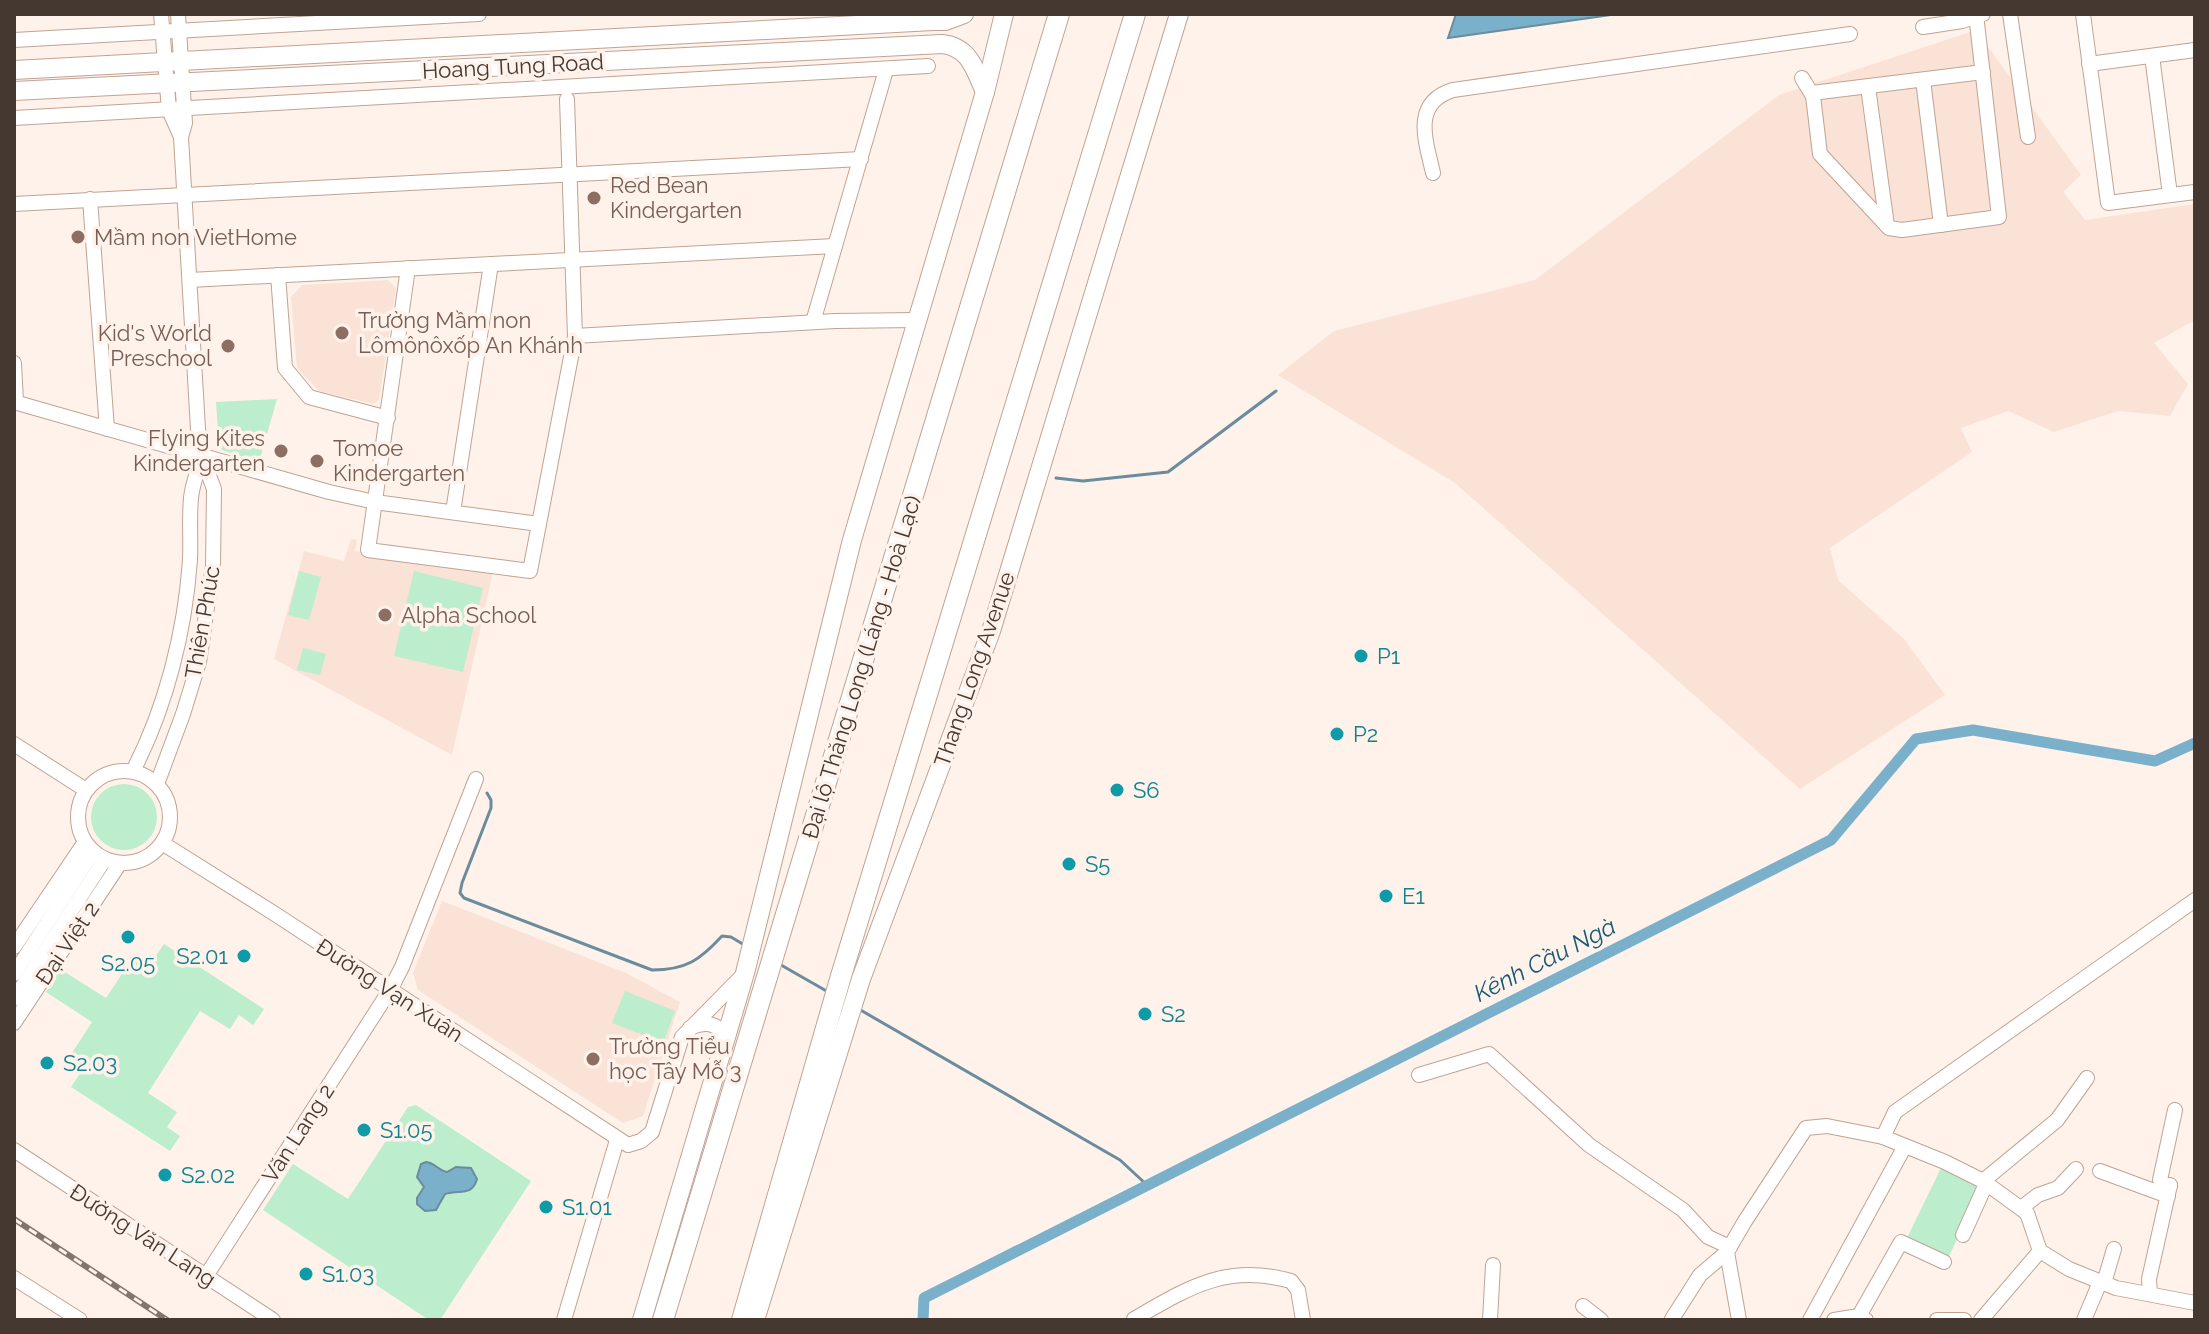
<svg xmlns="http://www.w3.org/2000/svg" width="2209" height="1334" font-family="Raleway,sans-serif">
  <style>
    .built { fill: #fae2d6 }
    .green { fill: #bcedcc }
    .water { fill: #7bb0cb; stroke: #6a8c9d; stroke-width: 2 }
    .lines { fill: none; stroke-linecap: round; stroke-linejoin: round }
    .stream { stroke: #6a8c9d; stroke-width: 3 }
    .canal { stroke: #7bb0cb; stroke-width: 11 }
    .minor-casing { stroke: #c0a393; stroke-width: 16 }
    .major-casing { stroke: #c0a393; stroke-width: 20 }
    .highway-casing { stroke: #c0a393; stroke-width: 22 }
    .minor { stroke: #fff; stroke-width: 14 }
    .major { stroke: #fff; stroke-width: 18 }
    .highway { stroke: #fff; stroke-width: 20 }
    .rail-casing { stroke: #81756e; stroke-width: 6 }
    .rail { stroke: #fef2eb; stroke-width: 3; stroke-dasharray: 9; stroke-linecap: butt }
    .education-dot { fill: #8d6e63; stroke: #fef2eb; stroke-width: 3 }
    .culture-dot { fill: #0f9aa8; stroke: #fef2eb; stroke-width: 3 }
    .labels { text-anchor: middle; stroke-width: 7; stroke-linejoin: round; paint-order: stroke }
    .street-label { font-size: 22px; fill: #443831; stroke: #fef2eb }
    .education-label { font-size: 22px; fill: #785e54; stroke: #fef2eb; text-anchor: start }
    .culture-label { font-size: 22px; fill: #0d838f; stroke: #fef2eb; text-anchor: start }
    .water-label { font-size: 24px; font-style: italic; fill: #165875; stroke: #fef2eb }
  </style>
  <rect width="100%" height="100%" fill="#fef2eb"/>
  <!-- built -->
  <g class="built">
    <polygon points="1976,30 2081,175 2063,192 2085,220 2195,204 2195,320 2154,343 2188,384 2170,416 2118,411 2054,432 2008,411 1961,428 1972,452 1830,548 1838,580 1904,639 1945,695 1800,789 1455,483 1278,375 1334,331 1535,280 1779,95"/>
    <polygon points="388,280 396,288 379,400 373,404 319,391 297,368 291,297 302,285"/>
    <polygon points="351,539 357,540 355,551 493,572 452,755 274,659 304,551 344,561"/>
    <polygon points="442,901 626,973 680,1002 643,1116 623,1123 418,990 413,973"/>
  </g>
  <!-- green -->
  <g class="green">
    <polygon points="277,399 259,462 222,450 219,444 216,402"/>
    <polygon points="299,571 321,577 309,620 288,615"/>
    <polygon points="414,571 483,588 463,672 394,656"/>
    <polygon points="303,648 326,654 320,675 297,670"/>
    <circle cx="124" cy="817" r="33"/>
    <polygon points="164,944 264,1009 253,1025 239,1015 230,1029 200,1011 148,1093 177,1112 167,1127 180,1136 170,1151 71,1087 85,1066 70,1056 92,1022 46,992 60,969 106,998 132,959 147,969"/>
    <polygon points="625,991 675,1011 663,1043 612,1023"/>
    <polygon points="416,1105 531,1181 440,1320 429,1320 263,1210 293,1164 348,1199 408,1107"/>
    <polygon points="1941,1168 1982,1188 1948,1258 1907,1238"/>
  </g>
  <!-- water -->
  <g class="water">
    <polygon points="1456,14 1618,14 1448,38"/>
    <path d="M426,1162C435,1163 438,1170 447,1172L456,1167L471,1168L477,1179C472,1197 459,1189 445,1194L436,1210L425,1211L417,1204V1198L424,1187L417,1177L421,1164Z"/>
  </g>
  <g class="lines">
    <!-- stream -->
    <g class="stream">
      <polyline points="1056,478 1083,481 1168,472 1276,391"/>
      <path d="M487,793L491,800V808L462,883L460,893L464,898L652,970C686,970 700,960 722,936L731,937L746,946"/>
      <polyline points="781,965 830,993"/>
      <polyline points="857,1008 1120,1160 1147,1185"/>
    </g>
    <!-- canal -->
    <polyline class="canal" points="923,1320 924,1298 1831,840 1916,739 1973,730 2155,761 2195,743"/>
    <!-- minor casing -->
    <g class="minor-casing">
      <g id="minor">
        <polyline points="161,14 169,110 181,137"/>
        <polyline points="2010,14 2028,137"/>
        <polyline points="2083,14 2108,203 2195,192"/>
        <polyline points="1923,27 1962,21 1983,14"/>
        <polyline points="14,40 479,14"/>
        <polyline points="2152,56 2170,195"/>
        <polyline points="2089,64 2195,50"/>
        <polyline points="1802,78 1813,96 1820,154 1889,228 1902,230 1999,217 1977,23"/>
        <polyline points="1923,80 1941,225"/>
        <polyline points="1868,87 1887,226"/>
        <polyline points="1812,93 1983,72"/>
        <polyline points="14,118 928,66"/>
        <path d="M1433,173C1426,141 1411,103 1453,90L1850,34"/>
        <polyline points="90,199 107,429"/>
        <polyline points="14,204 861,159"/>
        <polyline points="408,268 368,550 530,571 575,336 567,99"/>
        <polyline points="278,275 285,368 309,397 388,418"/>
        <polyline points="190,280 835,246"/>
        <polyline points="813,322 886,70"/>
        <polyline points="575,336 835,321 916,320"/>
        <polyline points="14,363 16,402"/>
        <polyline points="14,402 329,492 375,502 539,524"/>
        <polyline points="453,512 491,264"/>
        <polyline points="14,744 86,790"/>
        <circle cx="124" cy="817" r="46"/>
        <path d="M133,771C166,707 185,632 190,560C191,539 189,519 191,498C192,485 198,470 202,457"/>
        <polyline points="157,784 183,714 199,662 213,566 214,489 202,457 198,429 181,137 185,123 178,14"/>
        <polyline points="162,843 275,914 628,1145 641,1141 652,1132 682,1037 743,975"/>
        <polyline points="14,947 85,842"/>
        <polyline points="14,974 93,852"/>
        <polyline points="14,999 105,859"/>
        <polyline points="14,1023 120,863"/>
        <path d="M690,1028C706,1021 715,1023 727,1035"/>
        <polyline points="1419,1075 1489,1054 1589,1145 1683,1210 1708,1237 1730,1247"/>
        <polyline points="1883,1137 1895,1112 2195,900"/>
        <polyline points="14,1150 273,1320"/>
        <polyline points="2100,1171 2168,1196"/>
        <polyline points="1983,1181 2057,1120 2087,1078"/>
        <polyline points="2170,1186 2162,1184 2160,1180 2175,1110"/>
        <polyline points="2021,1208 2038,1195 2058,1188 2076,1169"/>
        <polyline points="1963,1235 1986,1184"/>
        <polyline points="206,1276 390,990 402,967 476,779"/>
        <polyline points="14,1278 80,1320"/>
        <polyline points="2104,1283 2114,1249"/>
        <polyline points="2150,1294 2149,1279 2170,1185"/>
        <polyline points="1583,1306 1601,1320"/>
        <polyline points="1859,1316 1901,1242 1944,1262"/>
        <path d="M1134,1319C1188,1288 1226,1263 1291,1281L1298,1290L1303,1320"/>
        <polyline points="1672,1319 1700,1275 1727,1252"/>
        <polyline points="564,1320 617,1140"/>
        <polyline points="1490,1320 1493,1265"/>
        <polyline points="1739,1320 1727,1252 1745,1221 1806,1128 1827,1126 1883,1137 1945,1162 1983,1181 2027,1213 2040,1251 2069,1269 2116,1288 2195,1303"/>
        <polyline points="1810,1320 1905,1146"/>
        <polyline points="1834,1320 1859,1316 1866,1320"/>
        <polyline points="1937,1320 1964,1320"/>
        <polyline points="1981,1320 2040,1251"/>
        <polyline points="2084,1320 2100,1282"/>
      </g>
    </g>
    <!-- major casing -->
    <g class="major-casing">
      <g id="major">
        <polyline points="14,70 933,21 945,21 964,14"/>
        <path d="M14,91L942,44C970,47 975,70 985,92"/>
        <polyline points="642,1320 745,973 852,540 985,92 1004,14"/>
        <polyline points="755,1320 861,979 991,631 1179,14"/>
      </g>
    </g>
    <!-- highway casing -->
    <g class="highway-casing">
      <g id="highway">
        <polyline points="663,1320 1059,14"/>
        <polyline points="742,1320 841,976 1135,14"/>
      </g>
    </g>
    <!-- minor -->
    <use href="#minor" class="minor"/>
    <!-- major -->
    <use href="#major" class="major"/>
    <!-- highway -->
    <use href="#highway" class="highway"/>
    <!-- rail casing -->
    <g class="rail-casing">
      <polyline id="rail" points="14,1219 167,1320"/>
    </g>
    <!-- rail -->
    <use href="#rail" class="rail"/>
  </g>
  <!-- markers -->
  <g class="education-dot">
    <circle cx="594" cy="198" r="8"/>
    <circle cx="78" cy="237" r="8"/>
    <circle cx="342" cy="333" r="8"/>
    <circle cx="228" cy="346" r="8"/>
    <circle cx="281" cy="451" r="8"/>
    <circle cx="317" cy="461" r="8"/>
    <circle cx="385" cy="615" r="8"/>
    <circle cx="593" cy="1059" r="8"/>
  </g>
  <g class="culture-dot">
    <circle cx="1361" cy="656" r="8"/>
    <circle cx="1337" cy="734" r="8"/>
    <circle cx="1117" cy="790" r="8"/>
    <circle cx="1069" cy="864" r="8"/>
    <circle cx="1386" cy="896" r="8"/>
    <circle cx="128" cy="937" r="8"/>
    <circle cx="244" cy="956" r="8"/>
    <circle cx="1145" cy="1014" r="8"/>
    <circle cx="47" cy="1063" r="8"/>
    <circle cx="364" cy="1130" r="8"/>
    <circle cx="165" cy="1175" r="8"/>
    <circle cx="546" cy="1207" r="8"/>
    <circle cx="306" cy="1274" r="8"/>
  </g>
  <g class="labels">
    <!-- street labels -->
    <g class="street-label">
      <text transform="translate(513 66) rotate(-3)" y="8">Hoang Tung Road</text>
      <text transform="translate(202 622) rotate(-80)" y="8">Thiên Phúc</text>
      <text transform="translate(861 667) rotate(-73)" y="8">Đại lộ Thăng Long (Láng - Hoà Lạc)</text>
      <text transform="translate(974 669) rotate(-71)" y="8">Thang Long Avenue</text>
      <text transform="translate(67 943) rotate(-56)" y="8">Đại Việt 2</text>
      <text transform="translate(390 990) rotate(33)" y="8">Đường Vạn Xuân</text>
      <text transform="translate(298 1133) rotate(-57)" y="8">Văn Lang 2</text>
      <text transform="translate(143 1235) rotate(33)" y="8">Đường Văn Lang</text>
    </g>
    <!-- education labels -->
    <g class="education-label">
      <text x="610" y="193">Red Bean<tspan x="610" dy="25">Kindergarten</tspan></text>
      <text x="94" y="245">Mầm non VietHome</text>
      <text x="358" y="328">Trường Mầm non<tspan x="358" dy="25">Lômônôxốp An Khánh</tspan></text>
      <text x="212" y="341" text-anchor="end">Kid's World<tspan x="212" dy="25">Preschool</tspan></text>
      <text x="265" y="446" text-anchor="end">Flying Kites<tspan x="265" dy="25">Kindergarten</tspan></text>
      <text x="333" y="456">Tomoe<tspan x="333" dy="25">Kindergarten</tspan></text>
      <text x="401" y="623">Alpha School</text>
      <text x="609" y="1054">Trường Tiểu<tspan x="609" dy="25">học Tây Mỗ 3</tspan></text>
    </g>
    <!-- culture labels -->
    <g class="culture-label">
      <text x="1377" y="664">P1</text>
      <text x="1353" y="742">P2</text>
      <text x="1133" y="798">S6</text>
      <text x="1085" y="872">S5</text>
      <text x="1402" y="904">E1</text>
      <text x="228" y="964" text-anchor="end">S2.01</text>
      <text x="128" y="971" text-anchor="middle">S2.05</text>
      <text x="1161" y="1022">S2</text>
      <text x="63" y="1071">S2.03</text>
      <text x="380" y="1138">S1.05</text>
      <text x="181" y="1183">S2.02</text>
      <text x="562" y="1215">S1.01</text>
      <text x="322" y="1282">S1.03</text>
    </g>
    <!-- water labels -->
    <g class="water-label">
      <text transform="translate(1545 960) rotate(-27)" y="8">Kênh Cầu Ngà</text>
    </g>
  </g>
  <!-- border -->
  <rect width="2209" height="1334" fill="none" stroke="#443831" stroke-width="32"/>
</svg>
